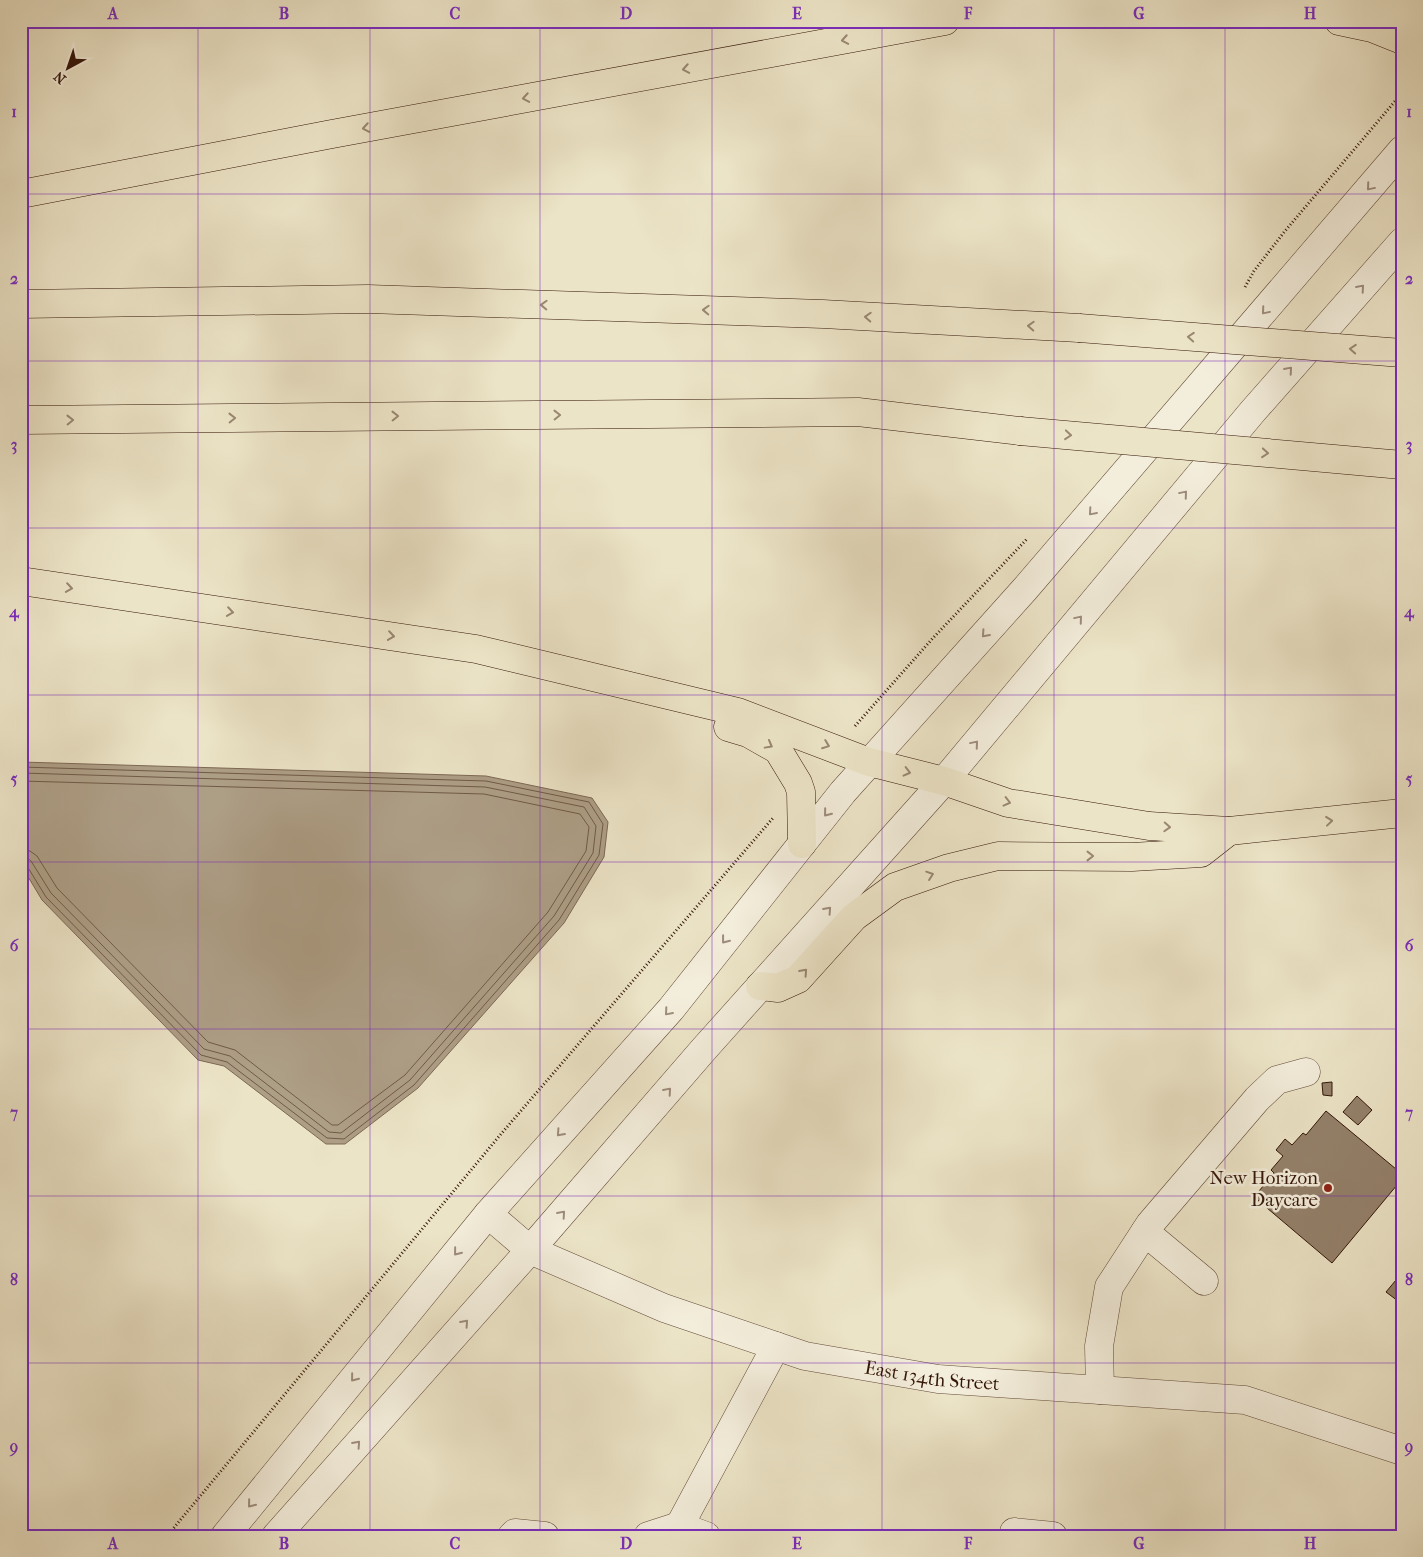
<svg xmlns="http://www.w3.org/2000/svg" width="1423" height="1557" font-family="'IM FELL French Canon',serif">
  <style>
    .water { fill: #ad9e86; stroke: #7d6854 }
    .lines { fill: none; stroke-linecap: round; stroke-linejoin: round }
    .shore { stroke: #705a47; stroke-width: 1 }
    .building { fill: #94816b; stroke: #341608 }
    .minor-casing { stroke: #624a38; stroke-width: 29 }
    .highway-casing { stroke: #341608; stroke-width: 29 }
    .path { stroke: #341608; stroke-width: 3; stroke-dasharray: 1 2.5; stroke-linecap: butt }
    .minor { stroke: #f3eddb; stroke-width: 28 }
    .highway { stroke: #ece4c7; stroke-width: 28 }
    .highway-bridge-casing { stroke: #341608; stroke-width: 29; stroke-linecap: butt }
    .highway-bridge { stroke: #ece4c7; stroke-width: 28 }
    .oneway { stroke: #998771 }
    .oneway2 { stroke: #9d8c7c }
    .grid { fill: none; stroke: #7b2cbf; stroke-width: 1; stroke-opacity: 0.55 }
    .poi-dot { fill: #8f2418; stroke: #f3eddb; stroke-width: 2 }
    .labels { text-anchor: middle; stroke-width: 5; stroke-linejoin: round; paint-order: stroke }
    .poi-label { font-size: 19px; fill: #341608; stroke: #f3eddb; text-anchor: end }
    .street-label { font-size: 19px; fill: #341608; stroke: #f3eddb }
    .neatline { fill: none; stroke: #7b2cbf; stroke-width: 2 }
    .grid-label { font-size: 16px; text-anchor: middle; font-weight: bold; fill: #7b2cbf }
  </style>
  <rect width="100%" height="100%" fill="#ece4c7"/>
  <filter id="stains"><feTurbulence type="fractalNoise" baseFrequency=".004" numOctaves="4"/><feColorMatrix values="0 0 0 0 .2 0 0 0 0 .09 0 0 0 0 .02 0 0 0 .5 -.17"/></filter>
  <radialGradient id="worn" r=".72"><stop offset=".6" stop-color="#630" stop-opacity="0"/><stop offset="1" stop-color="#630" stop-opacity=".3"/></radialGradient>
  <!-- water -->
  <polygon class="water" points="21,762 486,776 592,798 608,822 604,857 564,923 418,1088 345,1144 326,1144 224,1066 198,1060 42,900 21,865"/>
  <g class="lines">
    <!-- shore -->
    <g class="shore">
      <polyline points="21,767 486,781 589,802 603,824 599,855 559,920 414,1085 344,1139 327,1138 227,1062 201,1055 46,897 27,866 21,864"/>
      <polyline points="21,773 485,787 584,807 596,826 593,853 554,916 410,1080 341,1133 329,1132 230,1056 204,1049 51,893 31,861 27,858 21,857"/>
      <polyline points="21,781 484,794 580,814 589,827 586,851 548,912 405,1075 338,1125 332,1125 235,1050 208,1042 57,888 37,856 30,851 21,850"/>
    </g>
  </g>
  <!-- building -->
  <g class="building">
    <polygon points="1332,1082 1332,1096 1323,1095 1322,1083"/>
    <polygon points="1357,1096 1372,1110 1358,1125 1343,1112"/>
    <polygon points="1326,1111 1402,1174 1402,1179 1332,1263 1254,1197 1274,1173 1271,1170 1283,1156 1276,1150 1285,1139 1292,1145 1303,1133 1306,1135"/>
    <polygon points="1396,1280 1402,1285 1402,1304 1386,1292"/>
  </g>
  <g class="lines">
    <!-- minor casing -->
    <g class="minor-casing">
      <g id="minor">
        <path id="s1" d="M488,1214L530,1250L664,1308L805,1356L938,1379L1245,1400L1402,1451"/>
        <polyline points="1145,1232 1204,1281"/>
        <polyline points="1100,1390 1099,1346 1109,1287 1150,1224 1257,1099 1277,1080 1306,1072"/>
        <polyline points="1014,1532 1053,1536"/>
        <polyline points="225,1536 488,1214 671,1009 843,792 1025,589 1402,150"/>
        <polyline points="276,1536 530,1250 704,1049 944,781 1253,411 1402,242"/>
        <polyline points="512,1536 515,1533 545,1536"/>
        <polyline points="648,1536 679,1526 706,1536"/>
        <polyline points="674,1536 776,1346"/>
      </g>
    </g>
    <!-- highway casing -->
    <g class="highway-casing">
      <g id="highway">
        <polyline points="1339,21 1372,28 1402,40"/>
        <polyline points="21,194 332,134 945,21"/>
        <polyline points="21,304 368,299 823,314 1079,328"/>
        <polyline points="21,420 858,412 1020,431"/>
        <polyline points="21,581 476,649 738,712 869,762 944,781 1008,803 1149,826 1229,831 1402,813"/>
        <polyline points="728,727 748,733 778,750 798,783 801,792 802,844"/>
        <polyline points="760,986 778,988 798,979 854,917 895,887 949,868 998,856 1132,857 1201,853 1229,831"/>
      </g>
    </g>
    <!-- path -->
    <g class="path">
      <polyline points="1245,287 1254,271 1285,231 1402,93"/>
      <polyline points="855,726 933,638 1027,539"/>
      <polyline points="167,1536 501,1134 773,818"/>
    </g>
    <!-- minor -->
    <use href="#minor" class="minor"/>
    <!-- highway -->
    <use href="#highway" class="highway"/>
    <!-- highway-bridge casing -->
    <g class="highway-bridge-casing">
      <g id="highway-bridge">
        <polyline points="1079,328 1402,353"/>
        <polyline points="1020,431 1402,465"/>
      </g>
    </g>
    <!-- highway-bridge -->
    <use href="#highway-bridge" class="highway-bridge"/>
  </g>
  <!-- one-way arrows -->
  <defs><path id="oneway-chevron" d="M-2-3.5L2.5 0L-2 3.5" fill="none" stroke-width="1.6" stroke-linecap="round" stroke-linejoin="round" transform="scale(1.25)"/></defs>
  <g class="oneway">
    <use href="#oneway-chevron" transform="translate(845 40) rotate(170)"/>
    <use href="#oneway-chevron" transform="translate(686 69) rotate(170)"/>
    <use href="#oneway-chevron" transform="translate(526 98) rotate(170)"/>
    <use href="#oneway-chevron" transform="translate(366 128) rotate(170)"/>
    <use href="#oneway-chevron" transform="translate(544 305) rotate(-178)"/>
    <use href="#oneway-chevron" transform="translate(706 310) rotate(-178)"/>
    <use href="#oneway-chevron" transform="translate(868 317) rotate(-177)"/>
    <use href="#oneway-chevron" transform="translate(1031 326) rotate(-177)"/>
    <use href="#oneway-chevron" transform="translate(1191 337) rotate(-176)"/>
    <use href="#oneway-chevron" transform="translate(1353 349) rotate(-176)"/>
    <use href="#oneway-chevron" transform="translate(557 415) rotate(-1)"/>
    <use href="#oneway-chevron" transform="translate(395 416) rotate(-1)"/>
    <use href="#oneway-chevron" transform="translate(232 418) rotate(-1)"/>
    <use href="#oneway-chevron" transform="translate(70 420) rotate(-1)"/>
    <use href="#oneway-chevron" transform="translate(1068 435) rotate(5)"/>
    <use href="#oneway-chevron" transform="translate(1265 453) rotate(5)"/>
    <use href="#oneway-chevron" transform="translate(69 588) rotate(8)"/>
    <use href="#oneway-chevron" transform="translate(230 612) rotate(8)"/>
    <use href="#oneway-chevron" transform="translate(391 636) rotate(8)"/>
    <use href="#oneway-chevron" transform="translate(769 745) rotate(29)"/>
    <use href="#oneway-chevron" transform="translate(826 745) rotate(21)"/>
    <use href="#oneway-chevron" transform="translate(907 772) rotate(14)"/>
    <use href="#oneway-chevron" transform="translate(1007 802) rotate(14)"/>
    <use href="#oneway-chevron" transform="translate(1329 821) rotate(-6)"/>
    <use href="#oneway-chevron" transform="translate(1167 827) rotate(3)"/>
    <use href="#oneway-chevron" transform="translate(1090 856)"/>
    <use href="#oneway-chevron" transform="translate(930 875) rotate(-19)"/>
    <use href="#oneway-chevron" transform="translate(804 972) rotate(-48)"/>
  </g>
  <g class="oneway2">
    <use href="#oneway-chevron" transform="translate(1370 187) rotate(130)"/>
    <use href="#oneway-chevron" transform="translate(1361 288) rotate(-49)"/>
    <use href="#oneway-chevron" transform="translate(1265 311) rotate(130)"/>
    <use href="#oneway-chevron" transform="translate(1289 370) rotate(-49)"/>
    <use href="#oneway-chevron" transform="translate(1184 494) rotate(-50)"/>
    <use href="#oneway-chevron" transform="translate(1092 512) rotate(131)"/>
    <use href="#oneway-chevron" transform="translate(1079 619) rotate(-50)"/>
    <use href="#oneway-chevron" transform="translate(985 634) rotate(132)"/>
    <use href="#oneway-chevron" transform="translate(975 744) rotate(-50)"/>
    <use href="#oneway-chevron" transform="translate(827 813) rotate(129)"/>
    <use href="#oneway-chevron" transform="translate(828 910) rotate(-48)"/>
    <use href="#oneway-chevron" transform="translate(725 940) rotate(128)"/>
    <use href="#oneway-chevron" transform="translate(668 1012) rotate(131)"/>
    <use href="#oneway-chevron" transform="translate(668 1091) rotate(-49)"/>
    <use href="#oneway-chevron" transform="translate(560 1133) rotate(132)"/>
    <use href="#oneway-chevron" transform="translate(562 1214) rotate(-49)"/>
    <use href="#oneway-chevron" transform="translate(457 1252) rotate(129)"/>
    <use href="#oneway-chevron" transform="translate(465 1323) rotate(-48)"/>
    <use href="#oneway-chevron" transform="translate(354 1378) rotate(129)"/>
    <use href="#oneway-chevron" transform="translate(357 1444) rotate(-48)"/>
    <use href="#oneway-chevron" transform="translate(251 1504) rotate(129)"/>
  </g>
  <!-- grid -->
  <path class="grid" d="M198,21V1536M370,21V1536M540,21V1536M712,21V1536M882,21V1536M1054,21V1536M1225,21V1536M21,194H1402M21,361H1402M21,528H1402M21,695H1402M21,862H1402M21,1029H1402M21,1196H1402M21,1363H1402"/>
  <!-- markers -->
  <circle class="poi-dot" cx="1328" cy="1188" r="5"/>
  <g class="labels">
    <!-- poi labels -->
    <g class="poi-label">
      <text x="1318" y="1184">New Horizon<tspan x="1318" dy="22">Daycare</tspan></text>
    </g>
    <!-- street labels -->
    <g class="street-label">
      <text dy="7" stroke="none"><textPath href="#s1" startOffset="479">East 134th Street</textPath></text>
    </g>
  </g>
  <!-- margin -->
  <rect width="1423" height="1557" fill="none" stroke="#ece4c7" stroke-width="55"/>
  <!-- north arrow -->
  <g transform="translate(68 68) rotate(220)" stroke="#f3eddb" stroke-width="4" paint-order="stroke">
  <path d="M0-4L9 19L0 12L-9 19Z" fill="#341608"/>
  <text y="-8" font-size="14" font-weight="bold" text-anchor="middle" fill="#341608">N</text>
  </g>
  <rect x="28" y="28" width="1368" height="1502" class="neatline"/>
  <g class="grid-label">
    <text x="113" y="19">A</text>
    <text x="284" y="19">B</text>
    <text x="455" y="19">C</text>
    <text x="626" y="19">D</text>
    <text x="797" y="19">E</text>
    <text x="968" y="19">F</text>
    <text x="1139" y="19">G</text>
    <text x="1310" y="19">H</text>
    <text x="14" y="117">1</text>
    <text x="1409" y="117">1</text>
    <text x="14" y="284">2</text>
    <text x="1409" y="284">2</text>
    <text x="14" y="450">3</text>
    <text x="1409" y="450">3</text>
    <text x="14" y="617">4</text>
    <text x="1409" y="617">4</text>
    <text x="14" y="784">5</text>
    <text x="1409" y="784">5</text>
    <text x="14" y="951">6</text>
    <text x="1409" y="951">6</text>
    <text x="14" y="1118">7</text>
    <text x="1409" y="1118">7</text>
    <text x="14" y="1285">8</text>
    <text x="1409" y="1285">8</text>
    <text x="14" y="1452">9</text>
    <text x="1409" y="1452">9</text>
    <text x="113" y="1549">A</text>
    <text x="284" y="1549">B</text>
    <text x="455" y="1549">C</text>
    <text x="626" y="1549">D</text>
    <text x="797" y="1549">E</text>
    <text x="968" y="1549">F</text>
    <text x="1139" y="1549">G</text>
    <text x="1310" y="1549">H</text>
  </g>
  <rect width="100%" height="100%" filter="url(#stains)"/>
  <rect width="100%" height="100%" fill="url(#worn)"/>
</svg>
